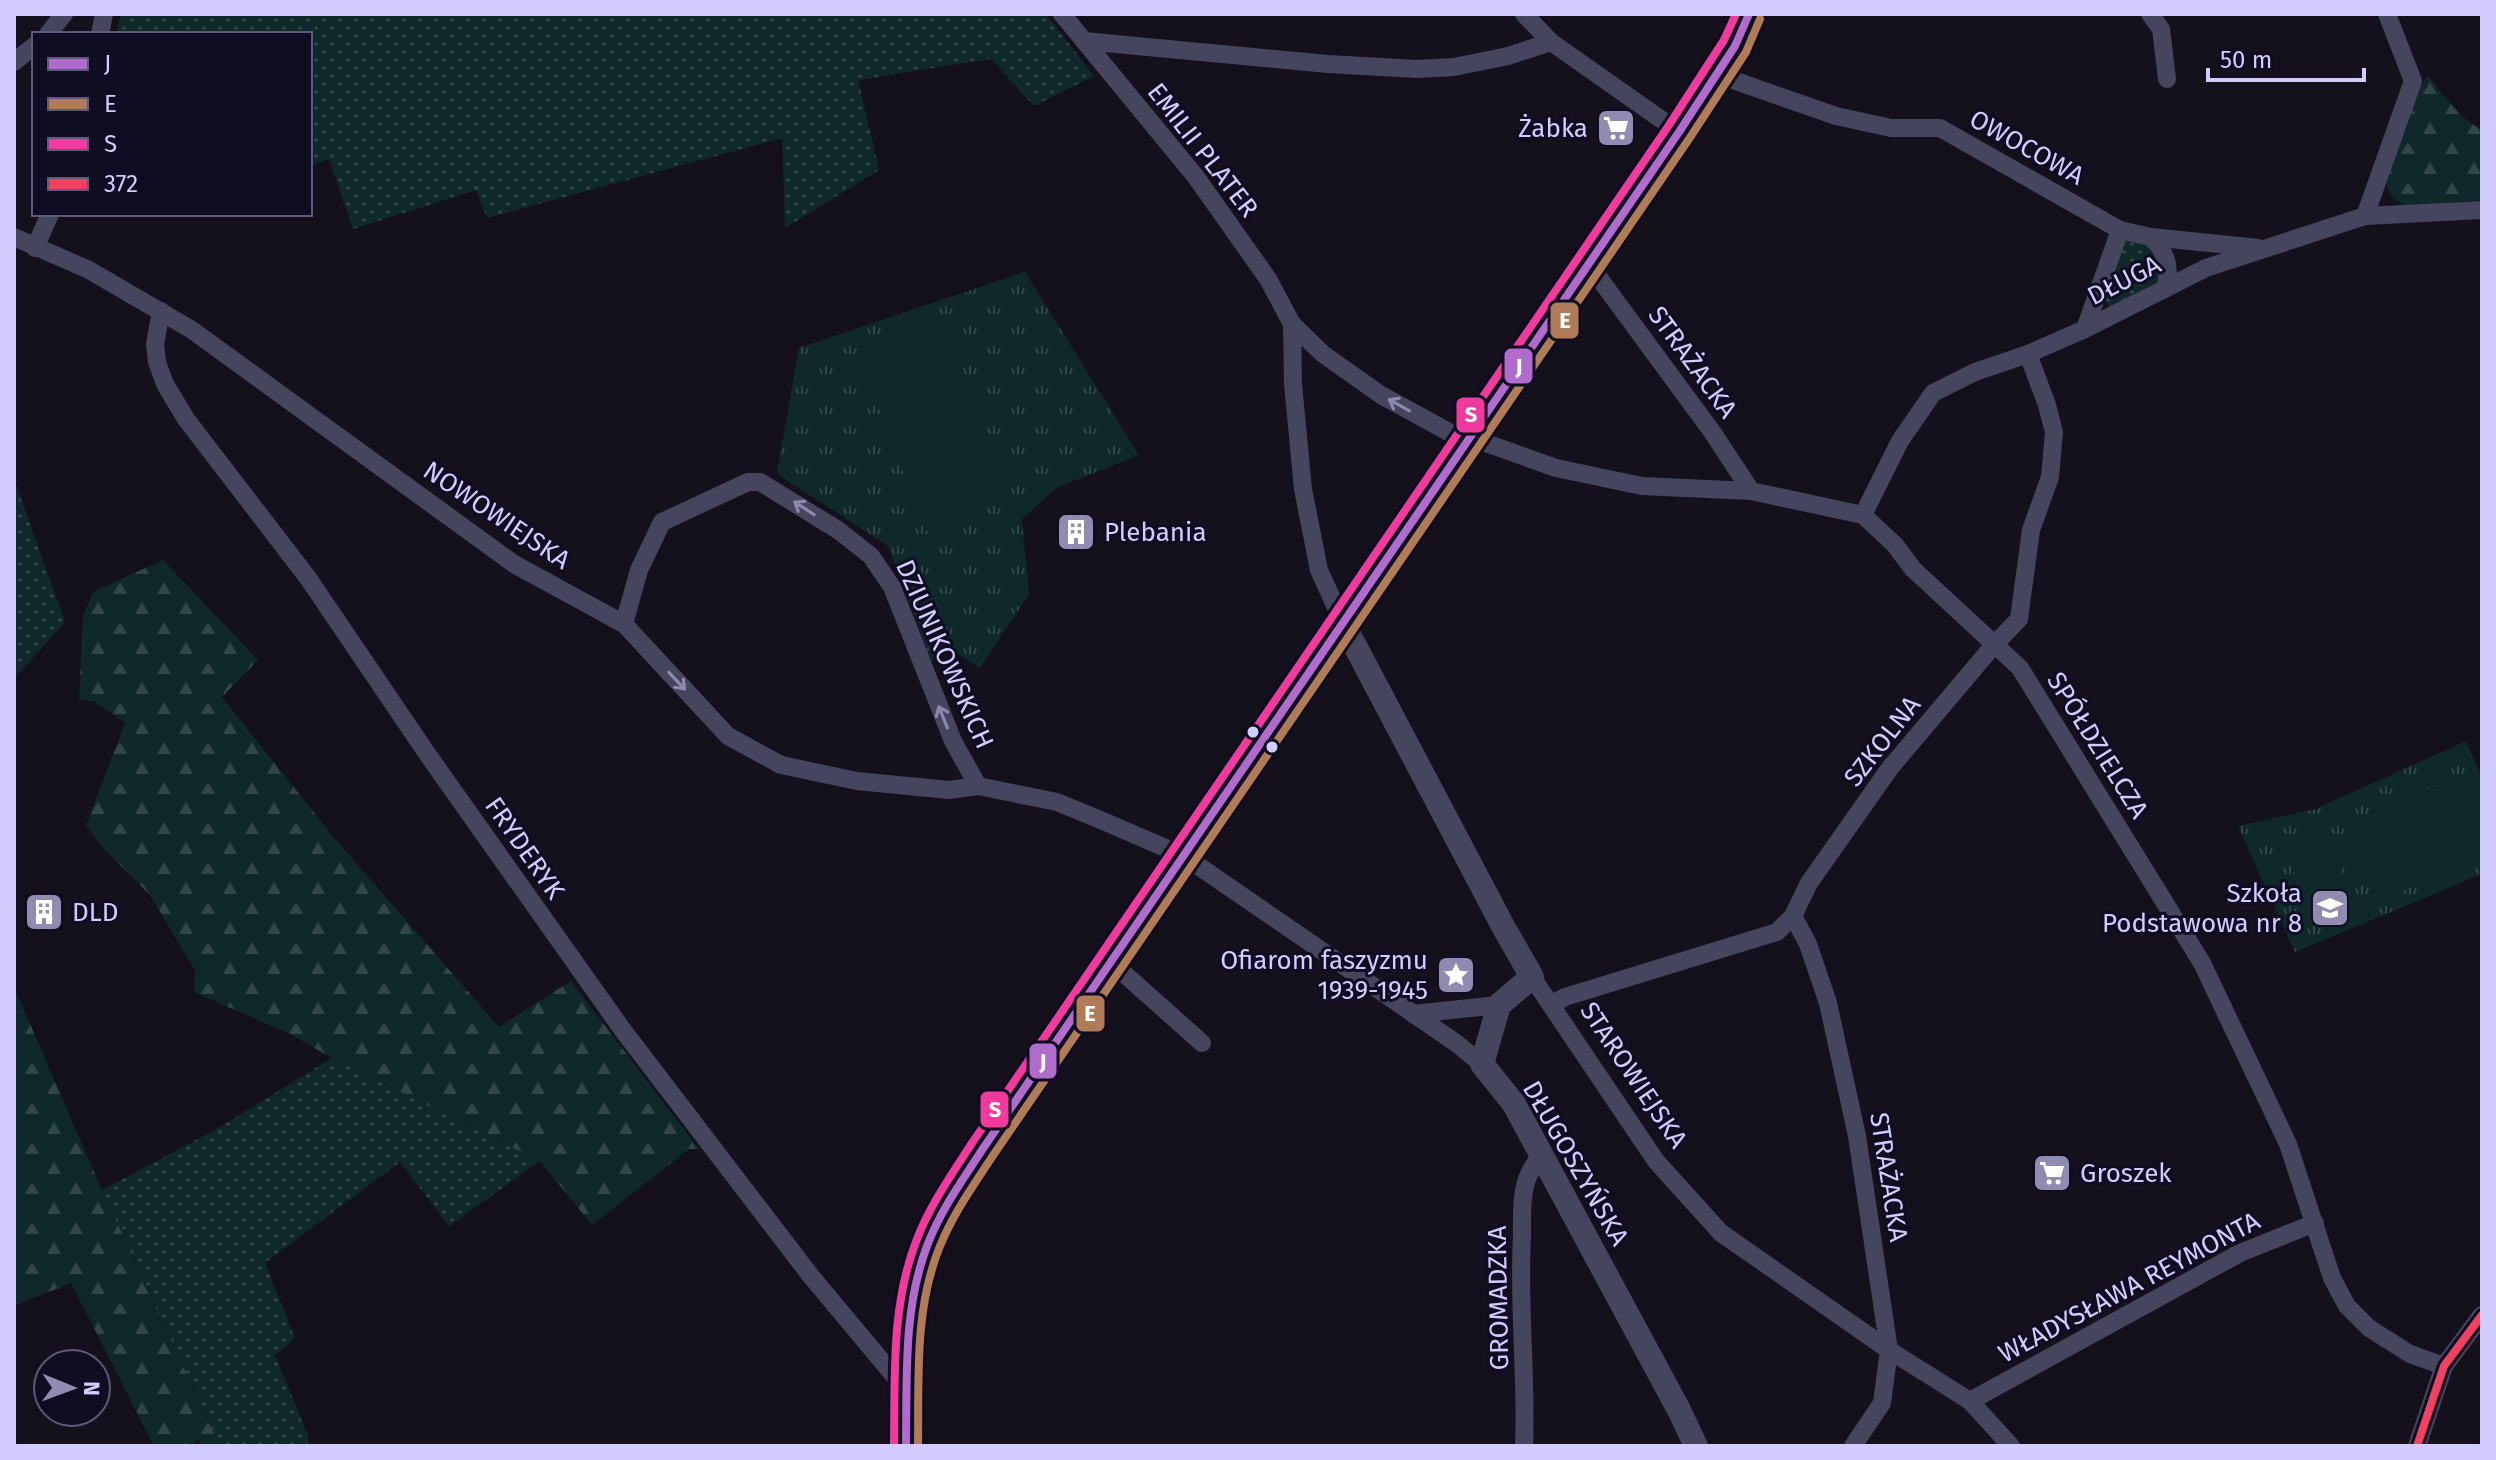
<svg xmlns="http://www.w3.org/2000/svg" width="2496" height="1460" font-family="'Fira Sans',sans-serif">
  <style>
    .grass { fill: url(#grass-dots) }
    .forest { fill: url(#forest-firs) }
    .park { fill: url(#park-tufts) }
    .garden { fill: #0f2829 }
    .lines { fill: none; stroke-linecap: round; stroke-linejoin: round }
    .minor { stroke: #46455e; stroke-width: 18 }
    .tertiary { stroke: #46455e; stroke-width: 24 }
    .bus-1-casing { stroke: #100c22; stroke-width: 14 }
    .bus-2-casing { stroke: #100c22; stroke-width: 14 }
    .bus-3-casing { stroke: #100c22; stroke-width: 14 }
    .bus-4-casing { stroke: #100c22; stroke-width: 14 }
    .bus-1 { stroke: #b06ccc; stroke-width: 8 }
    .bus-2 { stroke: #b07c57; stroke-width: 8 }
    .bus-3 { stroke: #f13a9d; stroke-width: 8 }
    .bus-4 { stroke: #f24062; stroke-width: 8 }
    .oneway { stroke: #8c88ae }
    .bus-dot { fill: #d3ccff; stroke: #100c22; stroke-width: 3 }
    .labels { text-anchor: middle; stroke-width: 6; stroke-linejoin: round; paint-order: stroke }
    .poi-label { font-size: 26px; fill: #d3ccff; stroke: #100c22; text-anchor: end }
    .street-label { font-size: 26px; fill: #d3ccff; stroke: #100c22 }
    .line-badge { stroke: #100c22; stroke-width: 3 }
    .badge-label { font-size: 22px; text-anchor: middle; font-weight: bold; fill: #fff }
  </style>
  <defs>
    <pattern id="grass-dots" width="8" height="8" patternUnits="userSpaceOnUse" patternTransform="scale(2)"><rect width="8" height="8" fill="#0f2829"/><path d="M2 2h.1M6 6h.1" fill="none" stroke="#314649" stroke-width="1.8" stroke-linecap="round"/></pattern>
    <pattern id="forest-firs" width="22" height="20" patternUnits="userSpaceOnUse" patternTransform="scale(2)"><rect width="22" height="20" fill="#0f2829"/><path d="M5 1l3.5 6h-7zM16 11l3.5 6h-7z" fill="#314649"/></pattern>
    <pattern id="park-tufts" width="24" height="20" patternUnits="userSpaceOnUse" patternTransform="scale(2)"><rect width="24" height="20" fill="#0f2829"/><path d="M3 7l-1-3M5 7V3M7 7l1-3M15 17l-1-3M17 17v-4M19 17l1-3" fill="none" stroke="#314649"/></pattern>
  </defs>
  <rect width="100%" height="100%" fill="#14111d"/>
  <!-- grass -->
  <g class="grass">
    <polygon points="121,14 1046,14 1094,76 1034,106 991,59 858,80 879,170 785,228 782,138 487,218 476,190 353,229 329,159 310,166 310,34 116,34"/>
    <polygon points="2138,239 2152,248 2162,268 2158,281 2113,307 2109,307 2104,297 2123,246 2126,241"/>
    <polygon points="14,479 65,622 14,679"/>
    <polygon points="332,1058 540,1161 449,1226 400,1162 265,1263 295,1338 275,1355 308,1436 308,1446 220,1446 102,1190 215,1130"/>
  </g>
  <!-- forest -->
  <g class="forest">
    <path d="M2428,76C2444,95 2459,118 2482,130V200L2405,205C2394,201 2386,192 2387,179L2412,97Z"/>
    <polygon points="163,560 258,660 222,697 335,839 499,1027 571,981 699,1149 689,1149 592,1225 540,1161 332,1058 290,1034 194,992 195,970 150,895 106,851 86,826 125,723 93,701 79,700 83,617 93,592"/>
    <polygon points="14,987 102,1190 220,1446 203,1446 198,1439 191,1446 154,1446 71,1283 14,1306"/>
  </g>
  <!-- park -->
  <g class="park">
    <polygon points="1025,272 1139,455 1056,488 1022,519 1029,594 980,668 953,651 931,661 888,546 783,478 777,472 799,348"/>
    <polygon points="2466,741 2482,777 2482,874 2295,952 2238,826 2315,809"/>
  </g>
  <!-- garden -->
  <g class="garden">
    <polygon points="943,318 1012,498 926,531 857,351"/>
    <polygon points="2471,771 2482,796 2482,857 2376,902 2343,825"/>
    <polygon points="2322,828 2353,897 2314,915 2282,846"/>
  </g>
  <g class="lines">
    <!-- minor -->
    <g class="minor">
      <polyline points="1062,14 1196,177 1268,279 1292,324 1293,384 1303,489 1319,570 1343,623"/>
      <polyline points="1524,14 1551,42 1679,132"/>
      <polyline points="2150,14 2161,29 2167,79"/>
      <polyline points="48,34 64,14"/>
      <polyline points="100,34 104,14"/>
      <polyline points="1084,41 1328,64 1417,69 1454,67 1508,56 1551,42"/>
      <polyline points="14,62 34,46"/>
      <polyline points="1719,71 1733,80 1836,116 1891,128 1940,128 2120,230 2151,237 2258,248"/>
      <polyline points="2365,216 2413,81 2387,14"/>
      <polyline points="14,237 89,270 192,330 514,564 624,624 728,736 781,765 857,781 949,790 978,786 1057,802 1103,821 1184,856 1456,1043 1482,1064"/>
      <path d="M2151,237C2167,253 2171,267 2165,289"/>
      <polyline points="35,248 50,214"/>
      <polyline points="1586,268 1599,278 1713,433 1751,491"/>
      <polyline points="161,311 155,344 157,362 165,384 186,419 308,578 428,755 622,1029 810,1275 896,1378 907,1387"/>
      <polyline points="1292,324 1323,354 1381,395 1456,436 1486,443 1556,468 1642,486 1751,491 1863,515 1895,545 1913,569 2020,668 2202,963 2288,1144 2332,1278 2347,1306 2369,1328 2410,1354 2444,1366"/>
      <polyline points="2085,329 2120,230"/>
      <polyline points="1863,515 1900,441 1933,393 1975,372 2028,354 2085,329 2206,268 2365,216 2482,210"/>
      <polyline points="624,624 639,570 662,522 748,482 760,482 838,530 871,556 892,587 953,741 978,786"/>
      <polyline points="1793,916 1808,944 1828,1003 1857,1136 1889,1350 1882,1403 1853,1446"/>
      <polyline points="1111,962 1202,1043"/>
      <polyline points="1532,977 1656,1161 1721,1233 1889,1350 1970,1401 2011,1446"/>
      <polyline points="1552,1004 1565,997 1777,932 1793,916 1809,883 1890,768 1993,646 2019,619 2031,530 2050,477 2054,432 2047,405 2028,354"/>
      <polyline points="1413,1014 1499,1005"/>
      <polyline points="1970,1401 2240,1253 2315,1223"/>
      <path d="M1524,1446C1527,1376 1518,1306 1522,1236C1522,1220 1521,1202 1525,1186C1527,1174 1535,1164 1542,1153"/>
      <polyline points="2417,1446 2444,1366 2482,1315"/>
    </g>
    <!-- tertiary -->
    <g class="tertiary">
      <polyline points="1343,623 1504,928 1532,977 1499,1005 1482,1064 1514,1104 1679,1410 1696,1446"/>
      <path d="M906,1446C907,1380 903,1308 927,1246C940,1212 963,1180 982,1150L1679,132L1735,46L1749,14"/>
    </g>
    <!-- bus-1 casing -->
    <g class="bus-1-casing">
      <path id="bus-1" d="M906,1446C907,1379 903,1309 927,1246C940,1211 962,1181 982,1150L1679,132L1735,46L1749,14"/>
    </g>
    <!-- bus-2 casing -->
    <g class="bus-2-casing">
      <path id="bus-2" d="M918,1446C919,1380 914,1309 940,1246C953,1214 973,1186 992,1157L1689,139L1746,52L1760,19"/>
    </g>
    <!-- bus-3 casing -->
    <g class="bus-3-casing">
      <path id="bus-3" d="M894,1446C895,1377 891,1304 917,1239C930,1205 952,1174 972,1143L1669,125L1724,40L1736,14"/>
    </g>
    <!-- bus-4 casing -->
    <g class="bus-4-casing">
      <polyline id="bus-4" points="2417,1446 2444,1366 2482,1315"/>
    </g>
    <!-- bus-1 -->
    <use href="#bus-1" class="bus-1"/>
    <!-- bus-2 -->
    <use href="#bus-2" class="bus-2"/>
    <!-- bus-3 -->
    <use href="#bus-3" class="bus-3"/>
    <!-- bus-4 -->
    <use href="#bus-4" class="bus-4"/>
  </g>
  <!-- one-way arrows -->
  <defs><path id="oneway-shaft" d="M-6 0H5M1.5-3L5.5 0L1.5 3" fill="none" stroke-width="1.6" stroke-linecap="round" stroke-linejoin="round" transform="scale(2)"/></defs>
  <g class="oneway">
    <use href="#oneway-shaft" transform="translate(1399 405) rotate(-151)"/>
    <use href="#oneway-shaft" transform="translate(804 508) rotate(-147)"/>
    <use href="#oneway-shaft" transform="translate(677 681) rotate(47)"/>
    <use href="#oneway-shaft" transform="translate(943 717) rotate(-112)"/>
  </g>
  <!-- icons -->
  <defs>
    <g id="supermarket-square" transform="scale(2)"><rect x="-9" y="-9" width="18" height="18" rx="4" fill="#908bb0" stroke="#100c22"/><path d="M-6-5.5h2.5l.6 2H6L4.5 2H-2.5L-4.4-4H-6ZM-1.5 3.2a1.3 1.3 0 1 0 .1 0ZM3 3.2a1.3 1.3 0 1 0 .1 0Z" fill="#fff"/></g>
    <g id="building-square" transform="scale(2)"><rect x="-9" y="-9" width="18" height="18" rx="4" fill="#908bb0" stroke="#100c22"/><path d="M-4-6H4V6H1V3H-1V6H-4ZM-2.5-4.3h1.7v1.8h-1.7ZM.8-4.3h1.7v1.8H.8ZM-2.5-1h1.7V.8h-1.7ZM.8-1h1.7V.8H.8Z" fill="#fff"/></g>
    <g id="school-square" transform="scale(2)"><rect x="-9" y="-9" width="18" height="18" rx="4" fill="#908bb0" stroke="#100c22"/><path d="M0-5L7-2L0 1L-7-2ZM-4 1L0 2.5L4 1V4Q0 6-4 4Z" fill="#fff"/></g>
    <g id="sight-square" transform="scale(2)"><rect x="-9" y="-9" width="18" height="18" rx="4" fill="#908bb0" stroke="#100c22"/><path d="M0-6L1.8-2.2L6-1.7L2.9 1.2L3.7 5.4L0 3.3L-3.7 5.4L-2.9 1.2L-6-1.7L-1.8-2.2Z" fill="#fff"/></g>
  </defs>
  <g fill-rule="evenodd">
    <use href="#supermarket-square" x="1616" y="128"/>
    <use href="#building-square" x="1076" y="532"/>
    <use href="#school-square" x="2330" y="908"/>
    <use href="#building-square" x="44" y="912"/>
    <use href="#sight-square" x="1456" y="975"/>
    <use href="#supermarket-square" x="2052" y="1173"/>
  </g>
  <!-- markers -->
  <g class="bus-dot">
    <circle cx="1253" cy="732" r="7"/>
    <circle cx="1272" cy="747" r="7"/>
  </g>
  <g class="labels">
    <!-- poi labels -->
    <g class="poi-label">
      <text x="1588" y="137">Żabka</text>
      <text x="1104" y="541" text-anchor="start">Plebania</text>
      <text x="2302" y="902">Szkoła<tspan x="2302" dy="30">Podstawowa nr 8</tspan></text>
      <text x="72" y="921" text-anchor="start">DLD</text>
      <text x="1428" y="969">Ofiarom faszyzmu<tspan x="1428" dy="30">1939-1945</tspan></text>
      <text x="2080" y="1182" text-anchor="start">Groszek</text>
    </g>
    <!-- street labels -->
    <g class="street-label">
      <text transform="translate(2027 147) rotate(29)" y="9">OWOCOWA</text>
      <text transform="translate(1203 150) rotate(52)" y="9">EMILII PLATER</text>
      <text transform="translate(2124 280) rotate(-27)" y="9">DŁUGA</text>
      <text transform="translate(1693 362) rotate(54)" y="9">STRAŻACKA</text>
      <text transform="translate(497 515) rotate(34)" y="9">NOWOWIEJSKA</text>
      <text transform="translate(945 654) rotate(66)" y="9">DZIUNIKOWSKICH</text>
      <text transform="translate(1882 741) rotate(-52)" y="9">SZKOLNA</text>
      <text transform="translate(2098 745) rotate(58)" y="9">SPÓŁDZIELCZA</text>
      <text transform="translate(525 848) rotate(55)" y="9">FRYDERYK</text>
      <text transform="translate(1634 1075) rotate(56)" y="9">STAROWIEJSKA</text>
      <text transform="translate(1576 1163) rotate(60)" y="9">DŁUGOSZYŃSKA</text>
      <text transform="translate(1889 1177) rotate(81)" y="9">STRAŻACKA</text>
      <text transform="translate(2129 1287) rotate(-28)" y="9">WŁADYSŁAWA REYMONTA</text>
      <text transform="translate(1498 1298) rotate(-91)" y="9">GROMADZKA</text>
    </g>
  </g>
  <g class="line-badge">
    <rect x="1549" y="301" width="31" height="39" rx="8" fill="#b07c57"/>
    <rect x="1503" y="347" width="31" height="38" rx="8" fill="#b06ccc"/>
    <rect x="1455" y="396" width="31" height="38" rx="8" fill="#f13a9d"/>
    <rect x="1075" y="994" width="31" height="39" rx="8" fill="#b07c57"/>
    <rect x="1028" y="1042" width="30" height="38" rx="8" fill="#b06ccc"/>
    <rect x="979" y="1090" width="31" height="39" rx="8" fill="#f13a9d"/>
  </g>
  <g class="badge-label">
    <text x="1565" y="328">E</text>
    <text x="1519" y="374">J</text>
    <text x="1471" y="422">S</text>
    <text x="1090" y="1021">E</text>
    <text x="1043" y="1069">J</text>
    <text x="995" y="1117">S</text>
  </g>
  <!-- border -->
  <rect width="2496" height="1460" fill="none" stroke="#d3ccff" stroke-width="32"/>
  <!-- legend -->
  <rect x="32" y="32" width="280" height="184" fill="#100c22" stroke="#5e597a" stroke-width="2"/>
  <rect x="48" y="58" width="40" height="12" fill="#b06ccc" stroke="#5e597a" stroke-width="2"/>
  <text x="104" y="72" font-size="24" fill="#d3ccff">J</text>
  <rect x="48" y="98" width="40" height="12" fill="#b07c57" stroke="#5e597a" stroke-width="2"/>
  <text x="104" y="112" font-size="24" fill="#d3ccff">E</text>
  <rect x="48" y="138" width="40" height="12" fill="#f13a9d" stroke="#5e597a" stroke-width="2"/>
  <text x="104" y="152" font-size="24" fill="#d3ccff">S</text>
  <rect x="48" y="178" width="40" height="12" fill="#f24062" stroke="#5e597a" stroke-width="2"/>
  <text x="104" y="192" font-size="24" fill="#d3ccff">372</text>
  <!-- north arrow -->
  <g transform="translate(72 1388) rotate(91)"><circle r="38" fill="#100c22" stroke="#5e597a" stroke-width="2"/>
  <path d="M0-6L14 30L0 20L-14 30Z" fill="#908bb0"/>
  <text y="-12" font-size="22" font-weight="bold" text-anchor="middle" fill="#d3ccff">N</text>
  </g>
  <!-- scale -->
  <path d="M2208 68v12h156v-12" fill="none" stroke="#d3ccff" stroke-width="4"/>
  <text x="2220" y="68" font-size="24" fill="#d3ccff" stroke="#100c22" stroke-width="6" paint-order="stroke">50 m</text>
</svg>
